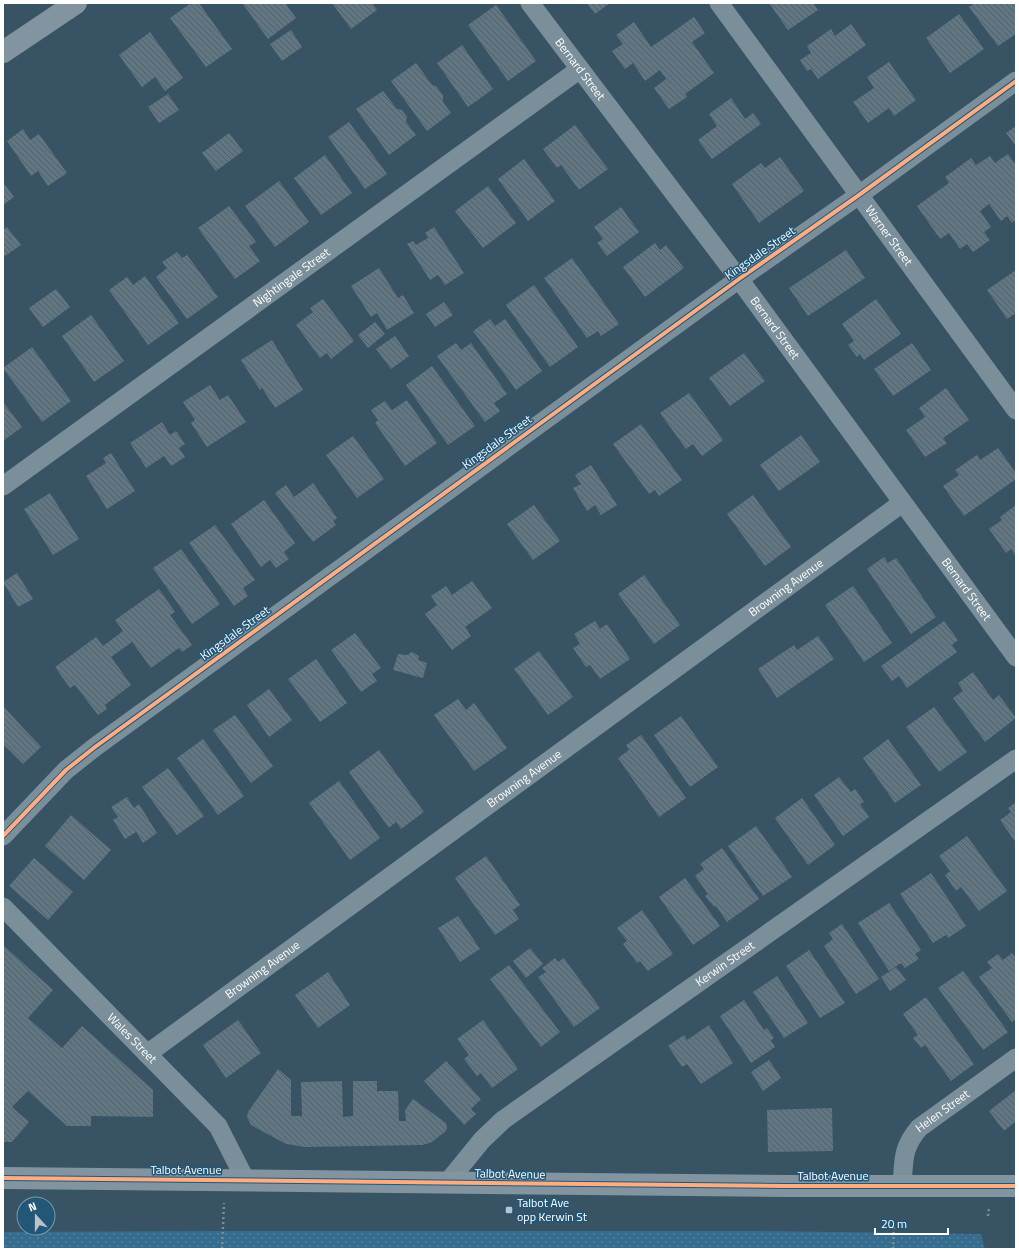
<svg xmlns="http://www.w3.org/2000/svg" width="1019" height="1252" font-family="'Titillium Web',sans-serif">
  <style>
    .park { fill: url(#park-dots) }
    .building { fill: url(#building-back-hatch) }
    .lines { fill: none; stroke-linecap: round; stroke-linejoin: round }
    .path { stroke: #7b8f9b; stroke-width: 2.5; stroke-dasharray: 2 3; stroke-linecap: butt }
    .minor { stroke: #7b8f9b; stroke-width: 19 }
    .secondary { stroke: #8294a0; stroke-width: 22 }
    .cycleway-casing { stroke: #235778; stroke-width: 6 }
    .cycleway { stroke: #ffac80; stroke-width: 4 }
    .poi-dot { fill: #b9c3c9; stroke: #235778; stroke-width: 1.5 }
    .labels { text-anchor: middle; stroke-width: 3; stroke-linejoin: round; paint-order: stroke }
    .street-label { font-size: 12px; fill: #fff; stroke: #235778 }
    .poi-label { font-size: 12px; fill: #fff; stroke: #235778; text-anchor: start }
  </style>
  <defs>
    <pattern id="park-dots" width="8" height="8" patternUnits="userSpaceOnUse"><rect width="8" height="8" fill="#366d8e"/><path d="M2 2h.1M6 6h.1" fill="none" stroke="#54839f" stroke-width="1.8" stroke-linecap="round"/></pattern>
    <pattern id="building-back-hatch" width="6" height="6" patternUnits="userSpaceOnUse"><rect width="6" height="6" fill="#617683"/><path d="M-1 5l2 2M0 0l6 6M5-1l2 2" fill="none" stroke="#555f65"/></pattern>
  </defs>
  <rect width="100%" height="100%" fill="#375364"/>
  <!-- park -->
  <polygon class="park" points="227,1231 753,1231 981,1234 985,1249 3,1249 3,1232"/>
  <!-- building -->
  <g class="building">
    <polygon points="191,3 199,3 232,49 206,67 170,18"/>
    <polygon points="244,3 285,3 296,18 268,39 243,4"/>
    <polygon points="332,3 372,3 377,10 351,29"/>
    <polygon points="587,3 610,3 595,14"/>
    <polygon points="769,3 813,3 818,10 788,30"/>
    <polygon points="975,3 1016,3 1016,34 998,46 969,7"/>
    <polygon points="496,5 536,61 508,81 468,25"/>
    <polygon points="959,14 984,49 950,73 926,38"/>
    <polygon points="694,17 705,33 692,42 714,73 685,94 687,97 669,109 654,88 666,79 660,70 645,81 633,63 625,69 612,51 623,44 616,35 634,22 651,47"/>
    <polygon points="851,24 866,45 818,79 811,69 807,71 800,60 811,53 807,46 831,29 835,36"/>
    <polygon points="291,30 302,47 282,61 270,44"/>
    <polygon points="150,32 183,78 165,91 155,77 142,87 119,55"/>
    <polygon points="462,45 493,89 468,107 437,63"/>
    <polygon points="889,62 916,100 894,116 889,108 868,123 853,102 874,88 867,77"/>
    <polygon points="416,63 432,85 436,86 443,95 443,102 451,113 427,131 391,81"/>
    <polygon points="383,91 397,109 402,110 407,117 406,122 416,135 389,155 356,109"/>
    <polygon points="168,94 179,110 159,123 148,107"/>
    <polygon points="731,98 745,119 753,113 761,124 712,159 698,140 717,126 709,114"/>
    <polygon points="349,122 387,174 365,189 328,137"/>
    <polygon points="575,125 608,169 579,190 561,165 557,168 543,149"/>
    <polygon points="1016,126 1016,146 1006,133"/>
    <polygon points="23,129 30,140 39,134 67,173 48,186 38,171 31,176 7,141"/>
    <polygon points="229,133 243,151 216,171 202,153"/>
    <polygon points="1008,154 1016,165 1016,220 1012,223 1007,216 1001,221 989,204 980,211 991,227 984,232 990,240 973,252 967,244 960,249 949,233 940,239 917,206 949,183 945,177 971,158 976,165 990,156 995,163"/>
    <polygon points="325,155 352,193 321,215 294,178"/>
    <polygon points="780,157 804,191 759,223 732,184 761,163 765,168"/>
    <polygon points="524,159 555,201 528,221 498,179"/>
    <polygon points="279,181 309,222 275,247 245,206"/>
    <polygon points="3,182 14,197 3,205"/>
    <polygon points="488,186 516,223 483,248 455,211"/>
    <polygon points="229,206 256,242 249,246 260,261 235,279 198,228"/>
    <polygon points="621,207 639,232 607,256 597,243 603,239 594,227"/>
    <polygon points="7,227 21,245 5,256 3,253 3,230"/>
    <polygon points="434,227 464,273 445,285 438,275 430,280 407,244 413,241 416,245 428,238 425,233"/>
    <polygon points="655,243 660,250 666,245 684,268 645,297 623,267"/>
    <polygon points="846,250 865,278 808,316 789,288"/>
    <polygon points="177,252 182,258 187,255 218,297 187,319 156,277 167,268 162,262"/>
    <polygon points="572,258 619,324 601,336 598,331 587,338 544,278"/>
    <polygon points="379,268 398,298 403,295 414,313 387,330 377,313 371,317 351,286"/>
    <polygon points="1016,270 1016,313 1007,319 987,290"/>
    <polygon points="145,276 179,323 148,345 109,290 127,277 133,285"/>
    <polygon points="534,285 578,347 550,367 506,305"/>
    <polygon points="56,289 70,307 43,327 29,308"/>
    <polygon points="323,299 354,341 331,359 327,353 320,358 296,325 313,312 310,308"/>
    <polygon points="876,299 901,334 864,360 860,354 857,357 848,345 854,341 842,324"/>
    <polygon points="444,302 453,315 435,327 426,314"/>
    <polygon points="91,315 124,361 94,382 62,336"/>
    <polygon points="490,319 495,326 505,319 542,371 516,390 473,331"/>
    <polygon points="375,322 385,334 368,348 358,335"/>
    <polygon points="395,336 409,356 391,369 376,349"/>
    <polygon points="272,340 303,390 275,408 262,388 260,390 241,360"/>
    <polygon points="456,343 461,350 471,343 507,394 494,403 500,411 485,422 437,356"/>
    <polygon points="912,343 931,370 893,396 874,369"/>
    <polygon points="32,347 71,401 42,422 3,368"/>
    <polygon points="744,353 765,381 730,406 709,378"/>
    <polygon points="432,366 475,426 448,445 406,385"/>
    <polygon points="210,385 220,400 228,395 246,422 207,447 191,423 195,420 183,402"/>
    <polygon points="946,388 969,420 943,438 947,443 925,457 906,430 925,417 919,408"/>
    <polygon points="689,393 723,440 702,456 693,444 686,449 660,413"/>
    <polygon points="407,400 437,443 405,466 375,423 378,420 371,410 385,401 392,410"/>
    <polygon points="3,402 22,427 3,441"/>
    <polygon points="162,422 170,435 176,431 185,444 179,448 185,457 171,466 164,456 146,468 130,443"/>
    <polygon points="641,424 682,480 659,496 655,490 649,494 613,444"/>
    <polygon points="801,435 820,462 779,491 760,465"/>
    <polygon points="353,436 384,479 357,498 326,455"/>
    <polygon points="998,448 1016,473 1016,479 964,516 943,486 959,475 955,470 977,455 980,460"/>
    <polygon points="111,453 135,491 107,509 86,476 106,463 103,458"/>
    <polygon points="591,465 617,505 601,515 595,505 587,511 573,488 581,484 575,475"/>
    <polygon points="313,483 337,518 333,521 336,525 313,542 275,493 286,485 294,497"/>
    <polygon points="50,493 79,539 53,555 24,509"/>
    <polygon points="753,495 791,547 765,566 727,514"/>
    <polygon points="264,500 295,543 284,552 289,559 276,568 270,560 261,567 231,524"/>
    <polygon points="534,505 560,541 533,560 507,524"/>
    <polygon points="1016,505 1016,554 1015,555 1011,549 1006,553 989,529 1002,520 1000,517"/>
    <polygon points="215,525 255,580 243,588 248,596 234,606 189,543"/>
    <polygon points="181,549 220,604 192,624 153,568"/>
    <polygon points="884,557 888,563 896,558 936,617 911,634 867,569"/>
    <polygon points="17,573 33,599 18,607 3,582"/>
    <polygon points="644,575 680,625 654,644 618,594"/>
    <polygon points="472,581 492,608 465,627 471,636 452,650 425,614 437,605 431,596 446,586 452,595"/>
    <polygon points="853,586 892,643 864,662 825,605"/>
    <polygon points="159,589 175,612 170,615 192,645 182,652 179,648 151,668 132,642 111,657 131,685 105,705 107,709 98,715 75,685 70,688 55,667 96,637 103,646 123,631 115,620"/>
    <polygon points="595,621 600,629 607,624 630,659 600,679 590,665 586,667 573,648 580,644 574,634"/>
    <polygon points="944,621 958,640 952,645 957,652 907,688 899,676 892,681 881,666"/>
    <polygon points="355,633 381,668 372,674 377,681 361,692 331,650"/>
    <polygon points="818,636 834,659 777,698 758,669 794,645 797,650"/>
    <polygon points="539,651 573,697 548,715 514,669"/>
    <polygon points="412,652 419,656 418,660 427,663 423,678 393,670 398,654 407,655"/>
    <polygon points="316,659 347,703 320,722 288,679"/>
    <polygon points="973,672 993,700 999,695 1016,718 985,742 953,698 963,691 958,683"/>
    <polygon points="269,689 292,720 269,737 247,705"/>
    <polygon points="458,699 466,710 474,703 507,748 474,771 434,715"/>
    <polygon points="3,706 41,747 23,764 3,744"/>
    <polygon points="934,707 967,752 939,772 906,727"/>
    <polygon points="235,715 273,766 251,783 213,730"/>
    <polygon points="681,716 718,767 690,787 654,735"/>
    <polygon points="641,735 686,798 659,817 618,758 629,750 626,745"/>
    <polygon points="203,739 244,796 218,815 177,758"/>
    <polygon points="888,739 921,785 895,803 863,758"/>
    <polygon points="379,750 424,812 401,829 396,822 389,828 349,772"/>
    <polygon points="168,768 204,816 177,835 142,787"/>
    <polygon points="839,777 851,792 855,789 864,802 860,804 869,817 843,836 814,795"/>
    <polygon points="339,781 380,838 350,860 309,803"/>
    <polygon points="127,797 134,808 139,804 157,833 143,843 136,832 125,839 113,820 118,817 111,807"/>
    <polygon points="802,798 835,845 808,865 775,818"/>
    <polygon points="1016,802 1016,843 1000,820 1011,812 1008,808"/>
    <polygon points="71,815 111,850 84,880 45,846"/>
    <polygon points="756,826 792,877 763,896 728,846"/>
    <polygon points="967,836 1007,891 979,911 961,887 956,891 945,875 950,871 939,856"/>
    <polygon points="722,848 759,899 727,922 716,906 714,907 705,896 708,894 695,876 704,869 700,864"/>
    <polygon points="486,856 520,905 513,910 519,919 495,935 455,878"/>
    <polygon points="34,858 73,892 48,920 9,886"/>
    <polygon points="931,873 966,926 948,938 946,935 933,943 900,894"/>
    <polygon points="685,878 720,926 693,945 659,897"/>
    <polygon points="889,903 921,950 915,954 919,959 905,968 901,963 889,971 858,923"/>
    <polygon points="642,910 673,954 648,971 640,961 637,963 623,944 627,941 617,928"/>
    <polygon points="458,916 480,949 460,962 438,928"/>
    <polygon points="842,924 879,979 856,994 824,946 833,939 829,933"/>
    <polygon points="3,945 53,990 28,1018 62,1048 82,1026 153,1090 153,1117 91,1116 91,1126 67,1126 28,1091 12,1107 29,1122 12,1142 3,1142"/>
    <polygon points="530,948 543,964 526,978 513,961"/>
    <polygon points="809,950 845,1003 820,1018 786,966"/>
    <polygon points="1012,953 1016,958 1016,1019 1012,1022 979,977 992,968 987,962 998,954 1003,960"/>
    <polygon points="555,958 558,962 564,958 600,1008 574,1027 538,977 546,972 542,968"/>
    <polygon points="509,965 560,1032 541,1047 490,979"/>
    <polygon points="896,967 906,980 890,991 881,977"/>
    <polygon points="963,971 1008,1032 983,1050 938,988"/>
    <polygon points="328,972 350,1005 318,1028 295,995"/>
    <polygon points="777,976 808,1023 784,1038 753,992"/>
    <polygon points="926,997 974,1064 951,1081 925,1045 921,1048 913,1038 918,1035 903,1014"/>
    <polygon points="744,1000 764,1030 767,1028 774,1038 771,1040 775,1047 751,1063 720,1016"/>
    <polygon points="238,1020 261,1053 226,1078 203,1045"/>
    <polygon points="483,1020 518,1069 492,1088 481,1073 477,1076 464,1059 469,1055 457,1039"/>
    <polygon points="709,1025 733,1063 701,1084 687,1064 682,1067 668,1046 684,1035 687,1040"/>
    <polygon points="769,1060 781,1078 763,1091 751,1072"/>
    <polygon points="446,1061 481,1099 471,1109 476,1114 464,1125 424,1081"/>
    <polygon points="278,1069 291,1080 291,1116 302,1116 301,1082 342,1081 343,1117 353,1116 353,1081 377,1081 377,1091 398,1091 399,1121 406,1121 405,1110 413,1099 446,1123 447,1128 446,1131 432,1142 423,1145 305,1147 286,1144 251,1125 247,1117 248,1112"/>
    <polygon points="1016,1090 1016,1121 1004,1131 989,1111"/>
    <polygon points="832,1108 833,1151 768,1152 767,1110"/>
  </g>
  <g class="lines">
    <!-- path -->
    <g class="path">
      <polyline points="988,1216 989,1208"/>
      <polyline points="222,1249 224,1203"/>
      <polyline points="893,1249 894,1224"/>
    </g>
    <!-- minor -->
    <g class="minor">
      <path id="s1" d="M530,3L739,279L1016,657"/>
      <path id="s2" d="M719,3L1016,410"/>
      <path id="s3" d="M3,486L580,69"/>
      <polyline points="3,836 66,770 95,747 739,279 859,195 1016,81"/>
      <path id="s4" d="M3,907L218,1126L246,1181"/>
      <path id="s5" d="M147,1054L902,503"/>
      <path id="s6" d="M447,1183L482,1140L503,1120L1016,759"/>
      <path id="s7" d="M902,1186C904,1160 902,1148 919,1128L1016,1058"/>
    </g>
    <!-- secondary -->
    <g class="secondary">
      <polyline points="3,52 76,3"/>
      <polyline points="3,1178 784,1186 1016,1186"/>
    </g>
    <!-- cycleway casing -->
    <g class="cycleway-casing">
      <g id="cycleway">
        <polyline points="3,836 66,770 95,747 739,279 859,195 1016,81"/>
        <polyline points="3,1178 784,1186 1016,1186"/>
      </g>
    </g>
    <!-- cycleway -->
    <use href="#cycleway" class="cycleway"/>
  </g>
  <!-- markers -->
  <rect class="poi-dot" x="505" y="1206" width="8" height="8" rx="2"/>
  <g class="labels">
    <!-- street labels -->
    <g class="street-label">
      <text dy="4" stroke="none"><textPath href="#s1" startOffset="83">Bernard Street</textPath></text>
      <text dy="4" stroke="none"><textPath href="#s2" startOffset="288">Warner Street</textPath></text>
      <text transform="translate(760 253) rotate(-35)" y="4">Kingsdale Street</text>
      <text dy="4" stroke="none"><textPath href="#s3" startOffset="356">Nightingale Street</textPath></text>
      <text dy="4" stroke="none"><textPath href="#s1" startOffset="407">Bernard Street</textPath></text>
      <text transform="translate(497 442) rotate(-36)" y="4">Kingsdale Street</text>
      <text dy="4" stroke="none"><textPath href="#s5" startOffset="791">Browning Avenue</textPath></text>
      <text dy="4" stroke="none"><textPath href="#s1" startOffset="731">Bernard Street</textPath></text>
      <text transform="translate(235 633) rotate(-36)" y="4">Kingsdale Street</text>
      <text dy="4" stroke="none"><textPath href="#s5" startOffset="467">Browning Avenue</textPath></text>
      <text dy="4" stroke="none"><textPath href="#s6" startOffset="356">Kerwin Street</textPath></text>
      <text dy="4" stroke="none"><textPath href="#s5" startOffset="143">Browning Avenue</textPath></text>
      <text dy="4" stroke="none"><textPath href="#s4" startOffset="184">Wales Street</textPath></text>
      <text dy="4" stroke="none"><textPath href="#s7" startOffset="91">Helen Street</textPath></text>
      <text x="186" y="1174">Talbot Avenue</text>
      <text transform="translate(510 1174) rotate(1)" y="4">Talbot Avenue</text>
      <text x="833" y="1180">Talbot Avenue</text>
    </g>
    <!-- poi labels -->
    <g class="poi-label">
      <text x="517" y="1207">Talbot Ave<tspan x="517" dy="14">opp Kerwin St</tspan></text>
    </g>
  </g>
  <!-- border -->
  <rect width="1019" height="1252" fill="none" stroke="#ffffff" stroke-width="8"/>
  <!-- north arrow -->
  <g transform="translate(36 1216) rotate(339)"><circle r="19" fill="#235778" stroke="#7b9aae"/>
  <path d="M0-3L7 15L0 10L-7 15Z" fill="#b9c3c9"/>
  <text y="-6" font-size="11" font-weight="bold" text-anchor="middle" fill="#ffffff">N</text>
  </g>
  <!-- scale -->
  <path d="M875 1228v6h73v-6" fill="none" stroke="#ffffff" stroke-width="2"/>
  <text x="881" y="1228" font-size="12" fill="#ffffff" stroke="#235778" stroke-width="3" paint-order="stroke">20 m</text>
</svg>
